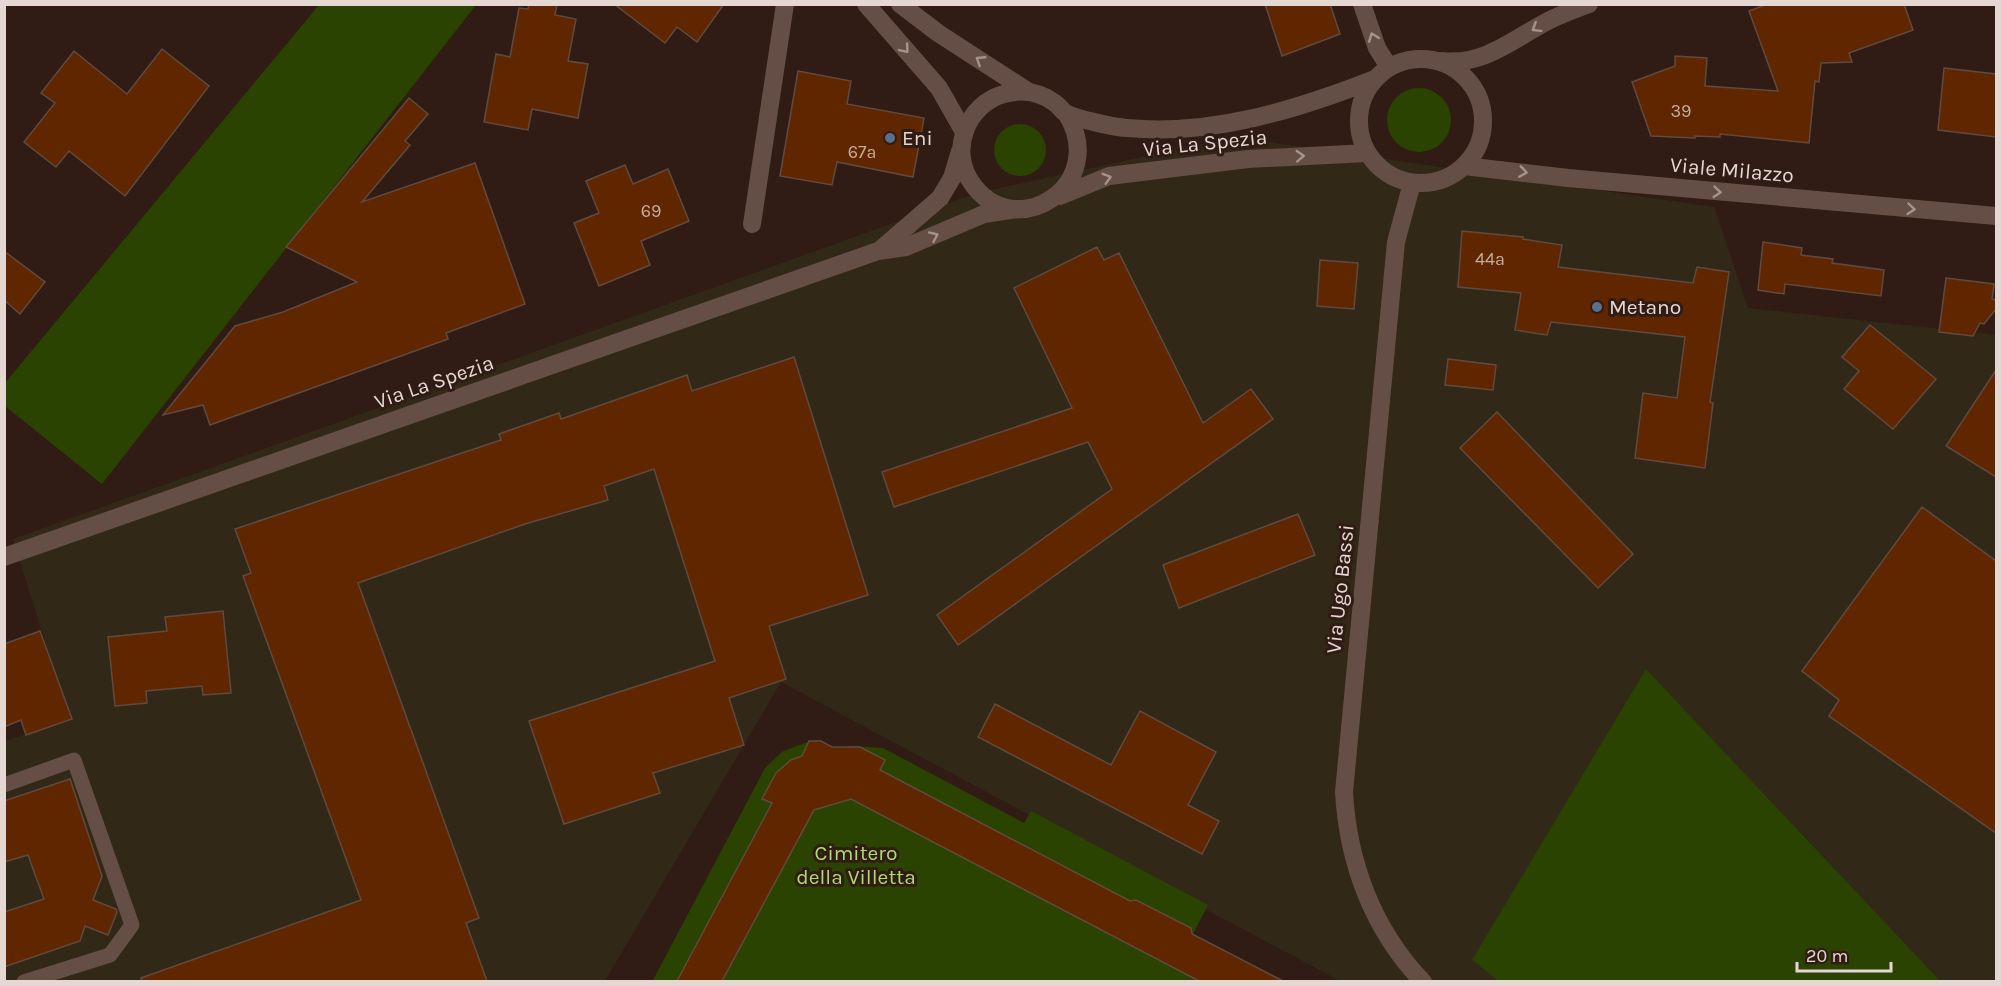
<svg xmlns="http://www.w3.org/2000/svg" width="2001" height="986" font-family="Karla,sans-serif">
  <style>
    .commercial { fill: #312818 }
    .green { fill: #2a4300 }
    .building { fill: #5f2600; stroke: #604a3f; stroke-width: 1.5 }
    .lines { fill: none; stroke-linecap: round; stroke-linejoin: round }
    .lane { stroke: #654e45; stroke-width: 15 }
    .street { stroke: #654e45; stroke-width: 18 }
    .secondary { stroke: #654e45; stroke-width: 18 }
    .oneway { stroke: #a5938c }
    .service-dot { fill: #5c6f8a; stroke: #301c15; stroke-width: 2 }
    .labels { text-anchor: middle; stroke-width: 6; stroke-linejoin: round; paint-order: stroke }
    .number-label { font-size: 18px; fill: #c4ac9e }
    .poi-label { font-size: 21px; fill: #e5d8d2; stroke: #301c15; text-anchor: start }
    .street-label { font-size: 21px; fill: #e5d8d2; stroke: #301c15 }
    .park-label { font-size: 21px; fill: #abde6f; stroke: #301c15 }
  </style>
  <rect width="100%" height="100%" fill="#301c15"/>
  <!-- commercial -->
  <polygon class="commercial" points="1234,137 1714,207 1748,308 1996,335 1996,981 1340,981 781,682 605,981 5,982 5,741 70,721 13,539 977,193"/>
  <!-- green -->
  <g class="green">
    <polygon points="319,5 476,5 102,484 5,406 5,383"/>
    <circle cx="1419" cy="120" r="32"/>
    <circle cx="1020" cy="150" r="26"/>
    <polygon points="1646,669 1940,981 1500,982 1472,960"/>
    <polygon points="811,741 821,741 828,748 832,747 834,751 850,746 883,748 1024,823 1031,811 1208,905 1193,934 1283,981 652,982 765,768 783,751"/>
  </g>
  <!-- building -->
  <g class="building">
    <polygon points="529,4 557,4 555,15 576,19 568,61 588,64 578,118 532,109 528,130 484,122 496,54 510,57 519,8 528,9"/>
    <polygon points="614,4 724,4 697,42 677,27 665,43"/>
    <polygon points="1265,4 1330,4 1340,34 1282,56"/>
    <polygon points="1768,4 1904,4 1913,30 1849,53 1852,62 1821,63 1819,82 1815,81 1809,143 1720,134 1720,137 1695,136 1695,138 1651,136 1632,82 1675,66 1675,56 1707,58 1705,86 1778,91 1749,11"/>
    <polygon points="162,49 209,86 125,196 69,151 56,167 24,142 55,103 41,93 74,51 127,94"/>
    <polygon points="1944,68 1996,74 1996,137 1938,130"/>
    <polygon points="798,71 851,81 847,104 924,118 913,177 837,162 832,185 780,176"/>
    <polygon points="409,98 428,114 405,141 410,145 362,202 475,163 525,304 446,333 448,339 210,425 203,405 163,415 235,326 283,312 357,282 286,247"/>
    <polygon points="625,165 633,184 668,169 689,221 641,241 650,265 599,286 574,223 599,213 586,181"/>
    <polygon points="1462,231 1523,237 1523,239 1562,245 1558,267 1693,283 1697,267 1729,272 1710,402 1713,403 1705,468 1635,458 1643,393 1677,398 1685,337 1551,322 1547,335 1515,330 1521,293 1458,287"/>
    <polygon points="1763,242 1802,248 1801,255 1833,259 1832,263 1884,270 1881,296 1785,284 1784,294 1758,290"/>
    <polygon points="1097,247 1104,260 1119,253 1203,423 1251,389 1273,419 958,645 937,615 1112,489 1088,442 894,507 882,472 1072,408 1014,288"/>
    <polygon points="4,251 45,282 20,314 4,300"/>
    <polygon points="1320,260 1358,263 1354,309 1317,306"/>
    <polygon points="1946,278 1994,284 1992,299 1996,300 1996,309 1984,324 1980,323 1973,336 1939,332"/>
    <polygon points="1870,325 1936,379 1893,429 1844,389 1859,371 1842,357"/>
    <polygon points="794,357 868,595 769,626 786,679 729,698 744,745 653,773 660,793 564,824 529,721 715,661 654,469 604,486 608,500 525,524 358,583 479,918 466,923 487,981 142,981 141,978 361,900 243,576 251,573 235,529 501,440 499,434 559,413 561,419 687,375 692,391"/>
    <polygon points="1448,359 1496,365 1493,390 1445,385"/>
    <polygon points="1996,370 1996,477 1946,446"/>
    <polygon points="1497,412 1633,554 1598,588 1460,448"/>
    <polygon points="1922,507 1996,561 1996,833 1829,716 1839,700 1802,671"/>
    <polygon points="1298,514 1315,555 1179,608 1163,565"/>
    <polygon points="223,611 231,693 203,695 202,686 146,691 147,703 115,706 108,637 167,631 165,617"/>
    <polygon points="40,631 72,719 26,735 21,720 4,727 4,644"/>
    <polygon points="995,704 1111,765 1140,711 1216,752 1188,805 1219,821 1202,854 978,737"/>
    <polygon points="809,741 821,741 832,747 860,747 885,760 880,770 1130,901 1136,900 1191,928 1192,934 1283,981 1199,981 851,799 814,810 722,981 677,981 772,803 762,799 776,773 791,760 802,756"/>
    <polygon points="70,779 102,876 93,900 116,909 117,912 108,935 85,926 80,941 4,967 4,912 44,899 28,855 4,862 4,801"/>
  </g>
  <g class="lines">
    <!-- lane -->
    <polyline class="lane" points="4,785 74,760 132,925 110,955 24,982"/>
    <!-- street -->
    <g class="street">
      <polyline points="1362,4 1377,48 1389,67"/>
      <polyline points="752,224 785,4"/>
    </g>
    <!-- secondary -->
    <g class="secondary">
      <polyline points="866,4 939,88 964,132"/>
      <polyline points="900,4 938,33 1029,92"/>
      <circle cx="1421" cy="121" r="62"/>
      <path d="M1442,61C1485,66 1514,38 1550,20C1562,14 1576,9 1589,4"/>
      <path d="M1066,113C1111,184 1015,247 971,182C949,150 967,104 1004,94C1022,89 1040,92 1055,103C1059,106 1062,110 1065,113C1077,119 1113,127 1127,128C1212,136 1296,110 1375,79"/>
      <polyline points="1464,166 1568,178 1996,216"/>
      <path d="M1412,183L1396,242L1344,792C1348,863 1373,930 1423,982"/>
      <polyline points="1060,196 1109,176 1248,159 1367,153"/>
      <polyline points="880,250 940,198 952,178 960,151"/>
      <polyline points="4,557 878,251 906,247 984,214 1018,209"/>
    </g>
  </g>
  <!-- one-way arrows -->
  <defs><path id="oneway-chevron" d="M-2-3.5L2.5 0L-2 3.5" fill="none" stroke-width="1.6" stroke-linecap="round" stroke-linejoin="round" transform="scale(1.5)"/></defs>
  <g class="oneway">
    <use href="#oneway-chevron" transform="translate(1536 28) rotate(148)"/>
    <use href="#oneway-chevron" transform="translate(1373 37) rotate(-110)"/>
    <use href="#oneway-chevron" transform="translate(905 49) rotate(50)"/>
    <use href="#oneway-chevron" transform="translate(980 60) rotate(-147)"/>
    <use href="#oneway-chevron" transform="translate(1300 156) rotate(-3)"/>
    <use href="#oneway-chevron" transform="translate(1523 172) rotate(8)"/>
    <use href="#oneway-chevron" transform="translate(1107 178) rotate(-16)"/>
    <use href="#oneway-chevron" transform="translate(1717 192) rotate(5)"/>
    <use href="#oneway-chevron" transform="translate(1911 209) rotate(5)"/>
    <use href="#oneway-chevron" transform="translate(934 236) rotate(-24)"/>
  </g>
  <!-- markers -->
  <g class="service-dot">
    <circle cx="890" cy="138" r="6"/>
    <circle cx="1597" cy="307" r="6"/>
  </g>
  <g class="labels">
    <!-- number labels -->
    <g class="number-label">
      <text x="1681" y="117">39</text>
      <text x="862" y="158">67a</text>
      <text x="651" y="217">69</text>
      <text x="1490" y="265">44a</text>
    </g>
    <!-- poi labels -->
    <g class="poi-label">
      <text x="902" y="145">Eni</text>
      <text x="1609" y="314">Metano</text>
    </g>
    <!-- street labels -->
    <g class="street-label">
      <text transform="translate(1205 143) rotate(-6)" y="7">Via La Spezia</text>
      <text transform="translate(1732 170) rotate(5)" y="7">Viale Milazzo</text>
      <text transform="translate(434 382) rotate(-19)" y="7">Via La Spezia</text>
      <text transform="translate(1340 589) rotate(-84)" y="7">Via Ugo Bassi</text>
    </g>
    <!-- park labels -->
    <g class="park-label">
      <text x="856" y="860">Cimitero<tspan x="856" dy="24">della Villetta</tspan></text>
    </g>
  </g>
  <!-- border -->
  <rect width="2001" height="986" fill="none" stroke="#e5d8d2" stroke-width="12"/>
  <!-- scale -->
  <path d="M1797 962v9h94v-9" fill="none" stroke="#e5d8d2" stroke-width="3"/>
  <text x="1806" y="962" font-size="18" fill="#e5d8d2" stroke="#301c15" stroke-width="4.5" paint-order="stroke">20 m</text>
</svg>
